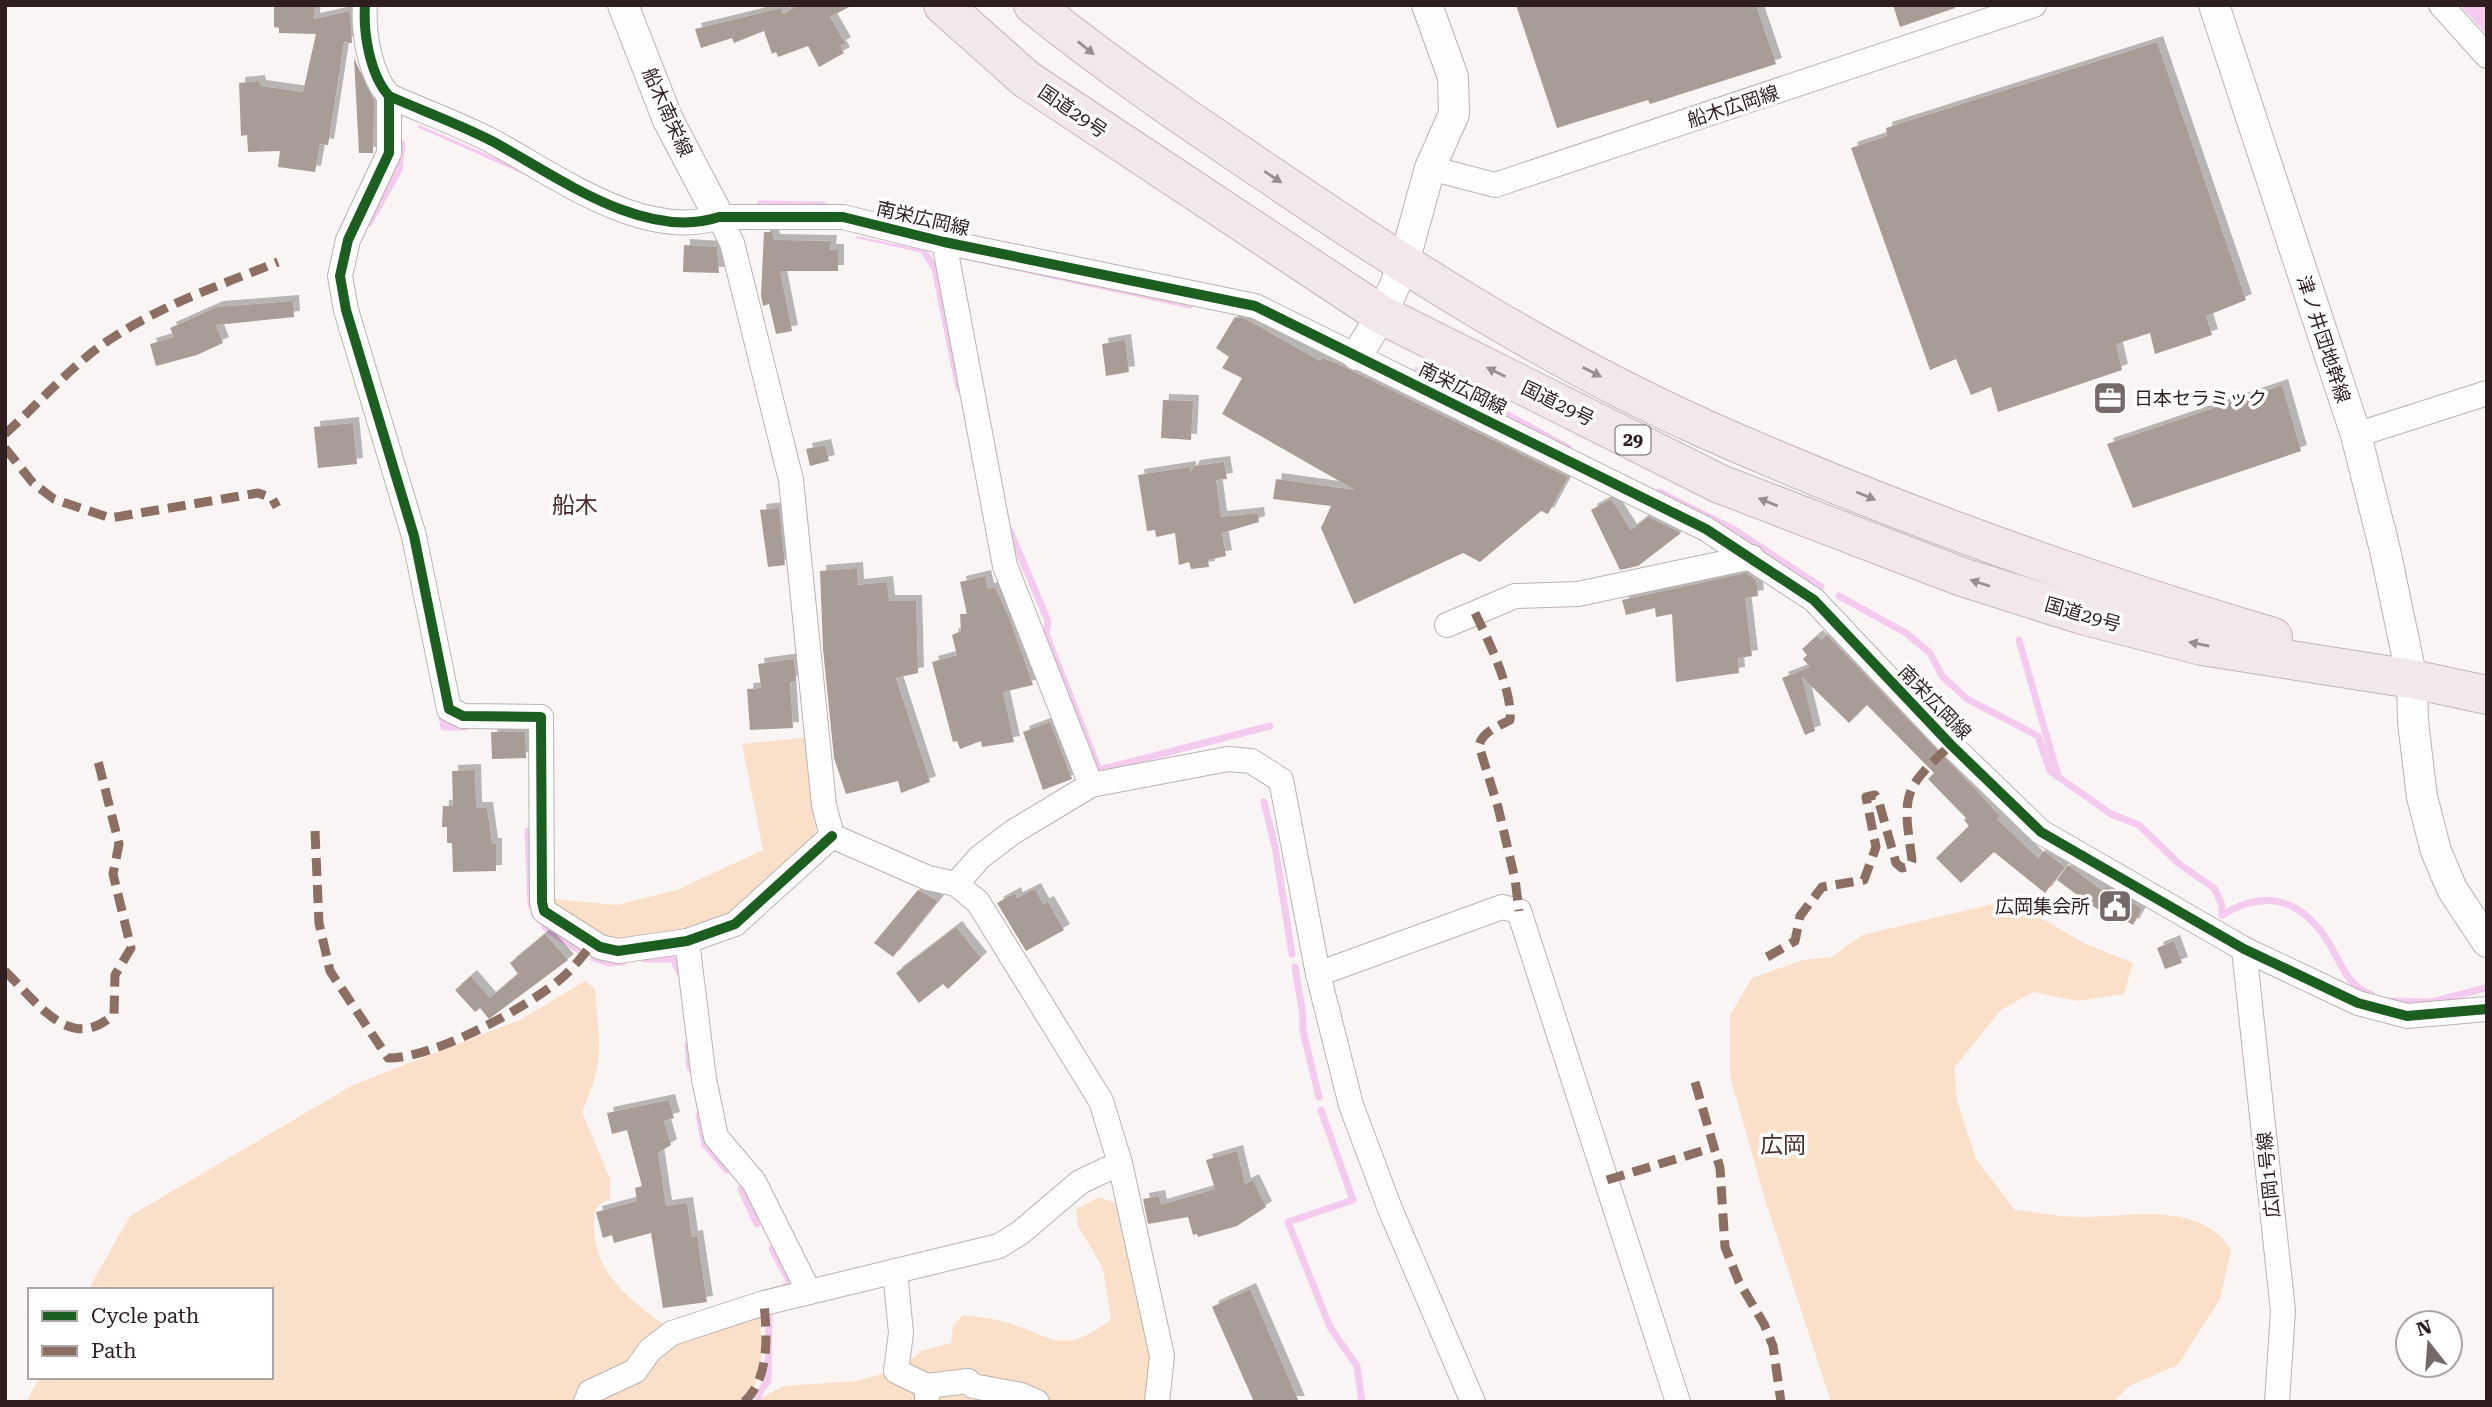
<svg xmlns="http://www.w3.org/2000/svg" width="2492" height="1407" font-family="'Roboto Serif','Noto Sans JP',serif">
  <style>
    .green { fill: #fbe0c9 }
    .water { fill: #f4caef }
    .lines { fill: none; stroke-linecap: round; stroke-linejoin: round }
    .stream { stroke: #f4caef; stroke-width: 7 }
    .building { fill: #a99b96; filter: url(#shadow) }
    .minor-casing { stroke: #bcb2b2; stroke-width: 26 }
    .tertiary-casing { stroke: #bcb2b2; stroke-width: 32 }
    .trunk-casing { stroke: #c4b4b9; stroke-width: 40 }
    .minor { stroke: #fefefe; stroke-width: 24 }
    .tertiary { stroke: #fefefe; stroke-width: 30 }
    .trunk { stroke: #f2e8ec; stroke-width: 38 }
    .quiet { stroke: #8d6e63; stroke-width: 9; stroke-dasharray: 18 9; stroke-linecap: butt }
    .cycleway-casing { stroke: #fff; stroke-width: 15 }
    .cycleway { stroke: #1b5e20; stroke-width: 10 }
    .oneway { fill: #9a8d90 }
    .labels { text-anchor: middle; stroke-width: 7; stroke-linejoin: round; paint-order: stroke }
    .shield { fill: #fff; stroke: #6d6262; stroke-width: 2 }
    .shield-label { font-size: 18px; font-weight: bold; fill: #2e1e1f }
    .street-label { font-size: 19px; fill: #2e1e1f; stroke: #fff }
    .poi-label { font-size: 19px; fill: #2e1e1f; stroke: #fff; text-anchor: start }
    .quarter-label { font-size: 23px; fill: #4a292a; stroke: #fff }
  </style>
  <defs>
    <filter id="shadow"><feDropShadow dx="6" dy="-6" stdDeviation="0" flood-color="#0004"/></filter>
  </defs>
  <rect width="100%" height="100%" fill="#faf5f5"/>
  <!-- green -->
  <g class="green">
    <polygon points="808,737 816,828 813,844 794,865 714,924 611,945 546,898 617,905 677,890 763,850 742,744"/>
    <path d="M2010,900L2084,943L2133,963L2124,994L2078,1001L2033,992L2001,1010L1954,1068L1957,1100L1976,1159L2015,1210C2036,1212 2058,1217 2080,1217C2129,1217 2202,1200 2231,1250L2220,1299L2178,1365L2129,1386L2114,1402H1831L1766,1203L1730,1076V1015L1752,978L1803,960L1832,957L1862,935Z"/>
    <path d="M585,981L595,989C599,1044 606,1059 582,1112L610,1179V1199C594,1205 594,1212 594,1228C595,1278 636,1303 672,1331L583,1402H26L40,1377H271V1290H88L130,1216L353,1085L522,1019Z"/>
    <path d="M1099,1197L1115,1203L1150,1330L1153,1402C1069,1402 977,1405 900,1369L921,1351L951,1343L953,1326L963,1315C976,1317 989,1317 1001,1321C1054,1335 1058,1358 1111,1320L1103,1268L1078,1226L1076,1209Z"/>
    <path d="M760,1309C760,1341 770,1381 740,1402H590L653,1353Z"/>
    <polygon points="892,1371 922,1387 916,1402 755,1402 783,1386 858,1381"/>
    <polygon points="949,1386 1003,1402 932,1402"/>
  </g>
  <!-- water -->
  <g class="water">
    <polygon points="2460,5 2484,5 2487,9 2487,35"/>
    <polygon points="419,125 526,171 679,230 679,234 642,227 417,127"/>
    <polygon points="857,236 924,250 923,253 856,238"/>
    <polygon points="963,256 1192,306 1192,309 962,259"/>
    <polygon points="1415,367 1506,410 1572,446 1570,453 1413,373"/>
  </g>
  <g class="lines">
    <!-- stream -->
    <g class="stream">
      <polyline points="761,204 824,205"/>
      <polyline points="369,223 399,170 402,144"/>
      <polyline points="925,253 935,269 959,388"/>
      <polyline points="1659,492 1735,530 1821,587"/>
      <polyline points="1010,531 1048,621 1046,634 1099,770 1270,726"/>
      <path d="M1839,596L1906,633L1930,653L1942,676L1967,699L2038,736L2050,771L2111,814L2139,825L2178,863L2214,888L2222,905V915C2263,890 2297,897 2325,937C2340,958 2344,985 2372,995"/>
      <polyline points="2019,640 2058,776"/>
      <polyline points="441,712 444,727 466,727"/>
      <polyline points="1264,802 1275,847 1292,954"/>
      <polyline points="528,831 531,905"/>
      <polyline points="545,927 579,950"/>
      <polyline points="594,958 609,963 623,962"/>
      <polyline points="645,959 673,959 680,973"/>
      <polyline points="1295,967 1303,1015 1303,1031 1319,1097"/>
      <polyline points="2390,1001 2432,1002 2485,988"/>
      <polyline points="688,1044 690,1068"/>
      <polyline points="1321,1110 1353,1200 1288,1222 1330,1327 1357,1366 1362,1402"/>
      <polyline points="699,1115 705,1145 727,1170"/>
      <polyline points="741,1189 757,1224"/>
      <polyline points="772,1249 791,1284 784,1287"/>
      <polyline points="758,1402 759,1393 768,1381 769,1311"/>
    </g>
  </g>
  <!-- building -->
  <g class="building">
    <polygon points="274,5 315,5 314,19 350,11 352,43 344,42 328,145 320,144 315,172 278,167 280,151 248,152 247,135 241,136 239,83 259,81 260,86 303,92 316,34 279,33 279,28 274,27"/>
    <polygon points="799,5 853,5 830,17 845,43 840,46 844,53 819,67 808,46 778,57 776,52 772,54 764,31 734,43 732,38 701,48 695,29 781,8 783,14"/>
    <polygon points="1516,5 1756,5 1776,64 1650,104 1648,100 1557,128"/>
    <polygon points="1893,5 1955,5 1955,8 1900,27"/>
    <polygon points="2157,42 2246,300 2206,316 2212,335 2155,354 2150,333 2116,344 2122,370 1998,412 1991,387 1971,395 1956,359 1930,370 1851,148 1887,136 1886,128"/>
    <polygon points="354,58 374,101 373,153 359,153"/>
    <polygon points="764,232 772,232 774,240 831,241 830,250 838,250 838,271 780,271 792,331 776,334 769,304 763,306 761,295"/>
    <polygon points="684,245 717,247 719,273 683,272"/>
    <polygon points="293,301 294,317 216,325 223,343 197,355 156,366 150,344 174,337 170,328 217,307"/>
    <polygon points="1235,317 1246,319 1320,361 1322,358 1336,363 1568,477 1548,514 1541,511 1480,562 1463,553 1354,604 1321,528 1331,506 1273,499 1276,479 1355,490 1222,414 1242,378 1222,368 1229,357 1216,348"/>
    <polygon points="1125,340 1129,372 1106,376 1102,344"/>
    <polygon points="2282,385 2301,451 2133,508 2107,444"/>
    <polygon points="1163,400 1193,401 1191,440 1161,438"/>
    <polygon points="353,423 357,464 318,468 314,427"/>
    <polygon points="825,445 829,461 810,466 806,449"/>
    <polygon points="1224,462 1227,479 1216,480 1221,517 1258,513 1259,522 1222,533 1226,556 1208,560 1209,567 1191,569 1189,562 1179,565 1175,533 1156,537 1155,530 1147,531 1138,475 1190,467 1190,473 1194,466"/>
    <polygon points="1611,499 1631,530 1648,517 1681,533 1638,566 1620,570 1591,510"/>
    <polygon points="779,508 785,565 768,567 760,510"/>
    <polygon points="857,568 858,585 887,582 889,601 916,601 918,673 896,678 930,782 901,793 898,781 846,794 834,758 823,649 820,571"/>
    <polygon points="1746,573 1756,580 1758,596 1745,598 1752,656 1738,658 1739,673 1676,682 1672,614 1656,617 1655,608 1626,615 1622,600"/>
    <polygon points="985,576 988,589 995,587 1010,620 1033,685 1003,692 1014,742 982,747 981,741 960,749 957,741 953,742 932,662 957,655 952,635 961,631 960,614 967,614 960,582"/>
    <polygon points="1827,635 1977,791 2000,816 1997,819 2038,858 2044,851 2065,867 2045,893 1994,852 1961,883 1936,858 1969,826 1964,820 1966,818 1928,779 1934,773 1867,705 1849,723 1802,677 1815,731 1805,735 1782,678 1810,667 1803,659 1807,655 1802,649 1817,636 1821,640"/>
    <polygon points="794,659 796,681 790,682 793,728 750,730 747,689 761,688 758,664"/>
    <polygon points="1050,722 1072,779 1043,790 1023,732"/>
    <polygon points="491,732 525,732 526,758 492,759"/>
    <polygon points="475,770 476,808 487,808 492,844 496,844 496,871 453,872 452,843 447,843 447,827 442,827 443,806 453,806 452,771"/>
    <polygon points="2068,865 2103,891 2106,886 2142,909 2133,925 2123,919 2121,923 2091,905 2057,880"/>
    <polygon points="1035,889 1043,904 1048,902 1064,930 1026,951 997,903 1015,893 1017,898"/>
    <polygon points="918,890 938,901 893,957 874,943"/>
    <polygon points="956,927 981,958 948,989 943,984 919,1003 896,973"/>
    <polygon points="545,934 568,960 489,1019 480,1008 475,1012 455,990 471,976 490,998 518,974 510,963"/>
    <polygon points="2174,941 2182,963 2165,969 2157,948"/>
    <polygon points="669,1100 674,1118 664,1121 671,1145 658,1153 666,1206 687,1203 692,1237 697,1236 707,1302 663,1308 651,1233 614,1243 612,1235 603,1238 596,1212 637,1201 635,1188 642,1186 627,1130 612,1134 607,1113"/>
    <polygon points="1237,1151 1245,1184 1253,1180 1266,1207 1237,1226 1198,1237 1197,1234 1193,1235 1188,1217 1148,1224 1143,1199 1159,1196 1161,1205 1215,1189 1206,1160"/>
    <polygon points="1250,1289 1299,1402 1254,1402 1212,1307"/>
  </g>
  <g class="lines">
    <!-- minor casing -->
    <g class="minor-casing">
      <g id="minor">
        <path d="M365,5C363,33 370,75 389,96C423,111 459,124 492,141C555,175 644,242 719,217H843L944,242L1255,306L1706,529L1814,600L1951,745L2041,832L2244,949L2358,1003L2407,1016L2487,1009"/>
        <polyline points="2441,5 2487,56"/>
        <polyline points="389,96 389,153 348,240 340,276 346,310 414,536 449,709 463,716 541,717 542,902 544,911 600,947 618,951 687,941 735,924 832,836"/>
        <polyline points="1430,168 1495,185 2034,5"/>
        <polyline points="719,217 732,243 791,480 824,805 832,836"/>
        <polyline points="944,242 1005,566 1091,785"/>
        <polyline points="2356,435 2487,393"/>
        <polyline points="1447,625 1515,596 1578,594 1752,557"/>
        <polyline points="832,836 928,878 956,884 978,902 1101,1101 1120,1163 1162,1356 1157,1402"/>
        <polyline points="956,884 980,857 1013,832 1091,785 1228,759 1251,761 1281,780 1318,974 1351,1105 1390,1209 1473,1402"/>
        <polyline points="687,941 704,1079 716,1137 754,1182 809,1292"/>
        <polyline points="2244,949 2283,1311 2277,1402"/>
        <polyline points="1318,974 1502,907 1519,911 1678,1402"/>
        <polyline points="895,1271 901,1333 896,1371 927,1386 927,1402"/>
        <polyline points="927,1386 968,1381 973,1386 1021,1395 1037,1402"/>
        <polyline points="586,1402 590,1392 635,1371 650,1350 672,1333 764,1303 999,1246 1020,1233 1080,1182 1120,1163"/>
      </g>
    </g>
    <!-- tertiary casing -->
    <g class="tertiary-casing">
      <g id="tertiary">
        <polyline points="623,5 668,120 719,217"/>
        <polyline points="2214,5 2356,435 2385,550 2412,679 2413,722 2422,797 2436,851 2452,889 2487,942"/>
        <polyline points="1357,355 1382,315 1403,266 1430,168 1454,114 1453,77 1427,5"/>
      </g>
    </g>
    <!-- trunk casing -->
    <g class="trunk-casing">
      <g id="trunk">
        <polyline points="943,5 1026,79 1382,315 1720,484 1962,577 2082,615 2202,646 2412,679 2487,695"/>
        <path d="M1033,5C1110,67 1191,122 1273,177C1411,271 1552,360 1705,429C1890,511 2079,579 2273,637"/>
      </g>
    </g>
    <!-- minor -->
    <use href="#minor" class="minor"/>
    <!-- tertiary -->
    <use href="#tertiary" class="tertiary"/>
    <!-- trunk -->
    <use href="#trunk" class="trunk"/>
    <!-- quiet -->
    <g class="quiet">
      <path d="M5,434C35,407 63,375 95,350C150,309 215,287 278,262"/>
      <polyline points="5,448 33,483 54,499 110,518 258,493 272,498 277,507"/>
      <path d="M1475,613C1488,639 1513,691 1510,720C1497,727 1482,732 1479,746L1498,807L1515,879L1519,911"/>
      <path d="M315,831L319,923L330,971L388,1058C433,1059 531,1006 564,976C575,966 584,954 593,943"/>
      <path d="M1767,957L1795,941L1800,916L1822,887L1864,880L1876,847L1866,797L1875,795L1878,799L1896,863L1902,868L1910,866L1912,860C1903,795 1901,790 1951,745"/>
      <path d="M5,971C36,1001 71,1055 114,1014L115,975L131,948L113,874L119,844L97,757"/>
      <polyline points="1695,1082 1720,1168 1725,1247 1739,1282 1764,1324 1773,1346 1781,1402"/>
      <polyline points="1607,1180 1715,1147"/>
      <path d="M744,1402C770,1378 767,1336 764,1303"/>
    </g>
    <!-- cycleway casing -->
    <g class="cycleway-casing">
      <g id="cycleway">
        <path d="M365,5C363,33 370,75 389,96C423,111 459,124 492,141C555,175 644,242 719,217H843L944,242L1255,306L1706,529L1814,600L1951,745L2041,832L2244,949L2358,1003L2407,1016L2487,1009"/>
        <polyline points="389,96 389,153 348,240 340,276 346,310 414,536 449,709 463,716 541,717 542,902 544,911 600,947 618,951 687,941 735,924 832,836"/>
      </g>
    </g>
    <!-- cycleway -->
    <use href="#cycleway" class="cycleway"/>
  </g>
  <!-- one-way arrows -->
  <defs><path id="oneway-solid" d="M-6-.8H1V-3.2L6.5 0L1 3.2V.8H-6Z" transform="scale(1.75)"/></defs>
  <g class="oneway">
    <use href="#oneway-solid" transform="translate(1086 48) rotate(39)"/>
    <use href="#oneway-solid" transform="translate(1273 177) rotate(34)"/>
    <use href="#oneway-solid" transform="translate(1496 372) rotate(-154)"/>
    <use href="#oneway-solid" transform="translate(1592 372) rotate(27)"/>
    <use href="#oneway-solid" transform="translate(1866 496) rotate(22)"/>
    <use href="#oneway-solid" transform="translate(1768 502) rotate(-158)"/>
    <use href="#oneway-solid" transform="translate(1980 583) rotate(-162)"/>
    <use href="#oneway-solid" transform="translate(2199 644) rotate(-168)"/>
  </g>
  <!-- icons -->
  <defs>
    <g id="office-square" transform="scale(1.75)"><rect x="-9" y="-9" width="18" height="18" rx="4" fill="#75696a" stroke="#fff"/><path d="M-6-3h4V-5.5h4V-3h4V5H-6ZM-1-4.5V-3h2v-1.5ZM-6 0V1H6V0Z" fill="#fff"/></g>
    <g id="civic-square" transform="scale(1.75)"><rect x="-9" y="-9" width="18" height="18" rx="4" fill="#75696a" stroke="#fff"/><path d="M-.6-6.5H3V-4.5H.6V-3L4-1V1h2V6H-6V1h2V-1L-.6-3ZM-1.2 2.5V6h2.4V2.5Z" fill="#fff"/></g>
  </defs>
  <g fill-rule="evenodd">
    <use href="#office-square" x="2110" y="398"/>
    <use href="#civic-square" x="2115" y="906"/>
  </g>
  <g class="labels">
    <!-- shield labels -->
    <rect class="shield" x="1615.5" y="425.5" width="35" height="29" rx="5"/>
    <g class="shield-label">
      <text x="1633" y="446">29</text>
    </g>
    <!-- street labels -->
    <g class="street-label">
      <text transform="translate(1733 106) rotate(-18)" y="7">船木広岡線</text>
      <text transform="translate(1073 111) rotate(34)" y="7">国道29号</text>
      <text transform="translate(668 112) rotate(66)" y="7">船木南栄線</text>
      <text transform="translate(923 218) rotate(13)" y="7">南栄広岡線</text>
      <text transform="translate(2324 339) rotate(72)" y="7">津ノ井団地幹線</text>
      <text transform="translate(1463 388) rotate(26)" y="7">南栄広岡線</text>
      <text transform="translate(1558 403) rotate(26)" y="7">国道29号</text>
      <text transform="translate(2083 614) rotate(16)" y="7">国道29号</text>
      <text transform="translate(1935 702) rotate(46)" y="7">南栄広岡線</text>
      <text transform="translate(2268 1175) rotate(-96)" y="7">広岡1号線</text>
    </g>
    <!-- poi labels -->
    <g class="poi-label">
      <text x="2134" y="405">日本セラミック</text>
      <text x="2090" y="913" text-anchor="end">広岡集会所</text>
    </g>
    <!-- quarter labels -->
    <g class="quarter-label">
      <text x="575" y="513">船木</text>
      <text x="1783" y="1153">広岡</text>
    </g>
  </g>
  <!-- border -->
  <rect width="2492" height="1407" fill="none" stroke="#2e1e1f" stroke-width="14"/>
  <!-- legend -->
  <rect x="28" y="1288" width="245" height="91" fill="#ffffff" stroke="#aba5a5" stroke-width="2"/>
  <rect x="42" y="1311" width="35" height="10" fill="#1b5e20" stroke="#aba5a5" stroke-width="2"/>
  <text x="91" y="1323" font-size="21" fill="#2e1e1f">Cycle path</text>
  <rect x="42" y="1346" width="35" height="10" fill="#8d6e63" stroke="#aba5a5" stroke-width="2"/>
  <text x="91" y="1358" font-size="21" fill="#2e1e1f">Path</text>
  <!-- north arrow -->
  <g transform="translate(2429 1344) rotate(343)"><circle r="33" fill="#ffffff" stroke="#aba5a5" stroke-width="2"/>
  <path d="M0-5L12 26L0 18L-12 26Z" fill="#75696a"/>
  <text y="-10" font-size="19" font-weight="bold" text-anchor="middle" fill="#2e1e1f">N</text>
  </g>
</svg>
